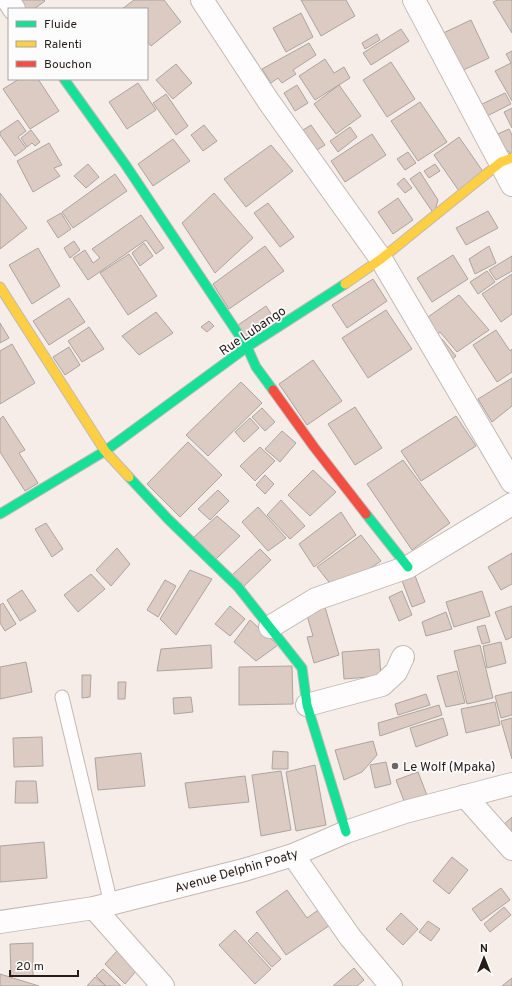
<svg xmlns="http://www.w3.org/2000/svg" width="512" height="986" font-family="Overpass,sans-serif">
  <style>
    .building { fill: #dbcbc2; stroke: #ada4a0 }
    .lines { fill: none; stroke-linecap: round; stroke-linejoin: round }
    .lane-casing { stroke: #c2b9b5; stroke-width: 15 }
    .street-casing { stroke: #c2b9b5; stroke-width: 24 }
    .fast-casing { stroke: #c2b9b5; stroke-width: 11 }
    .slow-casing { stroke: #c2b9b5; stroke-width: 11 }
    .jam-casing { stroke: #c2b9b5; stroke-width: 11 }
    .lane { stroke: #fefcfc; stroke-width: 13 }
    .street { stroke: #fefcfc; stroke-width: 22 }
    .fast { stroke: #16e098; stroke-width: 9 }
    .slow { stroke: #ffcf43; stroke-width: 9 }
    .jam { stroke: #f24e42; stroke-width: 9 }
    .poi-dot { fill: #6f6562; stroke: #fcfcfc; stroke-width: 1.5 }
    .labels { text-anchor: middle; stroke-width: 3.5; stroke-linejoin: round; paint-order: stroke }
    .street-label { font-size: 13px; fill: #261c19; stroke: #fcfcfc }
    .poi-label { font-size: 13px; fill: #261c19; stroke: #fcfcfc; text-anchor: start }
  </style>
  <rect width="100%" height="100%" fill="#f6ede9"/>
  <!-- building -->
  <g class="building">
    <polygon points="19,0 44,0 45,1 34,9 26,9"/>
    <polygon points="134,0 164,0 181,22 151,46 147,41 147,9 122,9"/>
    <polygon points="301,0 346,0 355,16 321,36"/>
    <polygon points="498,0 512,0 512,33 493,2"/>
    <polygon points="301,13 313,37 286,52 273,28"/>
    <polygon points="471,20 489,58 457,73 439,35"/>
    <polygon points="401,29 409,41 371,65 363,53"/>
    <polygon points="377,34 380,40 365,49 362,43"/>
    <polygon points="309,43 316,55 293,70 296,74 282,83 278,78 271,83 262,69"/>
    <polygon points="512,51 512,101 495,71 511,63 506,54"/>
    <polygon points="325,59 334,73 344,67 350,78 315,100 299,76"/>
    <polygon points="391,62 415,99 387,117 363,80"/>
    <polygon points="176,64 192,83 173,99 156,80"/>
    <polygon points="19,79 38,79 59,111 30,129 3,89"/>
    <polygon points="138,83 156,110 127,129 109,102"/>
    <polygon points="297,85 308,103 295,111 284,93"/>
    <polygon points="339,85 361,116 336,134 314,104"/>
    <polygon points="505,93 511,104 481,119 476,107"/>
    <polygon points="166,94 188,126 176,135 153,103"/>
    <polygon points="420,102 447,142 418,161 391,121"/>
    <polygon points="512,108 512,128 504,112"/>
    <polygon points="18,120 26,131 18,137 26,148 15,156 0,135 0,132"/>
    <polygon points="204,125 217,141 203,151 191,135"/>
    <polygon points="311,125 325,145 317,150 303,130"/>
    <polygon points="350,127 357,137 338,152 330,141"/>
    <polygon points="509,129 512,135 512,154 489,138"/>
    <polygon points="31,130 40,142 35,146 32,143 27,147 21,138"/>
    <polygon points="372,134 386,155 345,182 331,161"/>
    <polygon points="459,137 484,173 459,191 434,155"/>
    <polygon points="173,139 190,161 153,186 138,164"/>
    <polygon points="49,143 62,165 54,168 60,176 33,192 17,161"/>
    <polygon points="271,145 293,171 246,207 224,179"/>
    <polygon points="408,152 416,163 405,170 397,159"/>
    <polygon points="88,164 99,177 86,188 74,176"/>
    <polygon points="435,164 440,171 429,178 424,171"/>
    <polygon points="420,172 438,200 434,214 410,179"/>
    <polygon points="115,174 127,191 73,228 62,212"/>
    <polygon points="404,178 412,188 405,193 397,184"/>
    <polygon points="0,193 27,228 0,249"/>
    <polygon points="214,193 253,238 215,273 182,223"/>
    <polygon points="398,198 413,220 393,234 378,212"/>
    <polygon points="268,203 294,237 280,247 254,213"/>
    <polygon points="488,211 498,228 466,245 456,228"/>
    <polygon points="61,213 71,229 58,238 47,221"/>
    <polygon points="141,215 164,248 156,254 146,240 88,280 73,258 85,250 93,263 100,258 92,249"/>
    <polygon points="74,241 80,250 70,258 64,248"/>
    <polygon points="144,243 153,256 140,266 132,253"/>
    <polygon points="265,246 284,271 229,309 213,284"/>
    <polygon points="489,246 496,263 475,274 469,259"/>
    <polygon points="38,248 60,286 32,304 9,265"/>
    <polygon points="129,254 157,296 128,315 100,273"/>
    <polygon points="453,255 468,279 432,302 417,278"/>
    <polygon points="512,256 512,271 496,280 489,270"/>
    <polygon points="487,271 495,282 478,294 470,282"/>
    <polygon points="512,274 512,314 501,322 482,294"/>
    <polygon points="373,279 387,301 347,328 332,305"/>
    <polygon points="459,295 489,330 457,352 440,332 434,337 421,322"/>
    <polygon points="69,298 85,322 49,345 33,321"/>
    <polygon points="266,306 274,318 245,337 238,325"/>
    <polygon points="386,310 412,349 368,378 342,338"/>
    <polygon points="156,312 173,333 139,355 122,336"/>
    <polygon points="209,321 214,326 207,332 201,327"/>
    <polygon points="0,323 9,338 0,343"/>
    <polygon points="89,327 104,349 82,362 68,341"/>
    <polygon points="496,330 510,351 512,349 512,372 497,382 473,345"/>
    <polygon points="442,339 456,356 449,362 435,345"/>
    <polygon points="12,344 35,383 0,404 0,351"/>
    <polygon points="69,347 80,365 65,375 53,357"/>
    <polygon points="313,360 342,401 307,425 279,384"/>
    <polygon points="512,378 512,406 492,422 478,399"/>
    <polygon points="241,382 262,403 208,456 186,435"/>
    <polygon points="355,407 382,448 355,465 328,424"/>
    <polygon points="262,408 275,422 265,431 252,417"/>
    <polygon points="3,416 25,450 19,453 38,483 25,491 0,452 0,419"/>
    <polygon points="456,416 476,446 421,481 401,451"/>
    <polygon points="250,418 259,428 244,442 235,432"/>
    <polygon points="282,431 296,443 280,462 265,449"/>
    <polygon points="188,442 222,475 180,517 147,484"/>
    <polygon points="260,447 275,461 255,481 240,466"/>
    <polygon points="403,460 450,523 412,550 367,484"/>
    <polygon points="313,470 336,492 310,516 288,495"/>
    <polygon points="265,475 274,484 265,494 256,485"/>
    <polygon points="218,490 229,501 210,520 198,509"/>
    <polygon points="281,500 305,526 290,539 267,515"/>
    <polygon points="258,507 286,538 268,551 242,522"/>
    <polygon points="341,512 356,535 314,567 299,544"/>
    <polygon points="217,516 240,536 216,559 194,537"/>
    <polygon points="46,523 63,549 52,557 35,529"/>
    <polygon points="361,535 381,561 336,591 317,567"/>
    <polygon points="117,548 130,564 111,586 96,570"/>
    <polygon points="260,549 271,560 241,589 230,577"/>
    <polygon points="512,553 512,584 501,590 488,567"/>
    <polygon points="190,570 212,579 176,635 160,619"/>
    <polygon points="414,573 425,602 412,607 401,578"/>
    <polygon points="91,574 105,589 78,612 64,595"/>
    <polygon points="165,580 176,586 158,617 147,610"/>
    <polygon points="22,590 36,611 20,621 7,600"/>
    <polygon points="402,591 412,615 399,621 389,597"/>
    <polygon points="482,591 490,616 454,627 446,602"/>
    <polygon points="3,603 16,624 5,631 0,623 0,605"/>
    <polygon points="230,606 245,619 230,636 215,624"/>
    <polygon points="512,606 512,637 506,640 495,612"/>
    <polygon points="325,607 339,655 314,663 307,637 313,636 306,612"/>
    <polygon points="446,612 452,629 426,636 422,622"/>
    <polygon points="250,620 278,645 256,661 234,642"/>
    <polygon points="485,625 490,642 482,644 477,627"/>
    <polygon points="501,642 506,663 487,668 483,646"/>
    <polygon points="211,645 212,668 157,671 161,649"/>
    <polygon points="480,645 493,698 467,704 454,651"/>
    <polygon points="379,649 381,676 344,679 342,652"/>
    <polygon points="26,662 32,692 0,699 0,667"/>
    <polygon points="292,666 293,704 239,705 239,667"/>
    <polygon points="457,671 465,703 446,707 437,676"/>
    <polygon points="82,675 91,675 90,697 82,698"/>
    <polygon points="118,682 126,682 125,699 118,699"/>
    <polygon points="512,692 512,715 501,718 495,696"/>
    <polygon points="426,694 430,705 398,715 395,704"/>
    <polygon points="191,697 193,712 174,714 173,698"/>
    <polygon points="495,702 500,725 466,733 461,709"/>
    <polygon points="439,705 442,715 380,736 378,723"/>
    <polygon points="443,718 448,735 416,747 410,728"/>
    <polygon points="512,718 512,759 501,721"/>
    <polygon points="42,737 43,766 14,767 13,738"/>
    <polygon points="373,741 377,755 362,772 344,780 335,750"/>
    <polygon points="273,751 288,752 288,769 272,769"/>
    <polygon points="141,753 145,786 98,790 95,758"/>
    <polygon points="386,762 391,784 375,788 370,765"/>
    <polygon points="315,765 326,825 296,831 286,772"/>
    <polygon points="281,771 291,830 261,836 252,775"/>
    <polygon points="418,772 428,798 406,806 396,780"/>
    <polygon points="245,776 249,802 189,808 185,783"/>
    <polygon points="16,781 36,781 38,803 15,803"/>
    <polygon points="512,817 512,840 501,827"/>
    <polygon points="44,842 47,878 0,882 0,846"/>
    <polygon points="452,857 468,870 449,894 433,881"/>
    <polygon points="501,888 510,900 481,921 472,909"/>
    <polygon points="287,890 307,918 321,908 333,923 286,955 256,912"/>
    <polygon points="504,907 511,915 490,932 484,924"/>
    <polygon points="401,913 418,929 403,945 386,929"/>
    <polygon points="428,921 440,929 431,941 419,932"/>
    <polygon points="235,930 271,969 255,984 219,945"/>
    <polygon points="257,932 281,959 272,967 248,941"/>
    <polygon points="33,943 33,976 11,976 10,944"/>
    <polygon points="117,951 137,970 125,984 105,964"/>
    <polygon points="354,968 364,980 357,986 333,986"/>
    <polygon points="103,969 121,986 106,986 96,976"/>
    <polygon points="0,974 39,986 0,986"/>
    <polygon points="95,977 106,986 87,986"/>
    <polygon points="512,978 512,986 502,986"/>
  </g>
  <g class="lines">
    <!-- lane casing -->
    <g class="lane-casing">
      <polyline id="lane" points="62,697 111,904"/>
    </g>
    <!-- street casing -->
    <g class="street-casing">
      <g id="street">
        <polyline points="8,0 14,9"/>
        <polyline points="202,0 269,102 381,259 512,482"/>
        <polyline points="414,0 512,185"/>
        <polyline points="270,627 316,599 408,567 512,504"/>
        <polyline points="307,705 382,685 396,672 403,657"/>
        <polyline points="465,796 512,849"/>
        <polyline points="293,855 350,937 391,986"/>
        <polyline points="94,908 163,986"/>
        <polyline points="0,922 94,908 244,870 293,855 346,832 405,812 512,784"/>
      </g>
    </g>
    <!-- fast casing -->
    <g class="fast-casing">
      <g id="fast">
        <polyline points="64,79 125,164 247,347 256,367 273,390"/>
        <polyline points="129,477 168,519 238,587 302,668 307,705 346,832"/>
        <polyline points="0,514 105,451 247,347 345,284"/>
        <polyline points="366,514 408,567"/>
      </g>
    </g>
    <!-- slow casing -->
    <g class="slow-casing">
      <g id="slow">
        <polyline points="345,284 381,259 501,162 512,158"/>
        <polyline points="0,287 105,451 129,477"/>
      </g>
    </g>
    <!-- jam casing -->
    <g class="jam-casing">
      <polyline id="jam" points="273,390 314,447 366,514"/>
    </g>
    <!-- lane -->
    <use href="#lane" class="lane"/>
    <!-- street -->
    <use href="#street" class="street"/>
    <!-- fast -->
    <use href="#fast" class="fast"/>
    <!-- slow -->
    <use href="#slow" class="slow"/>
    <!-- jam -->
    <use href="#jam" class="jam"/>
  </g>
  <!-- markers -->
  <circle class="poi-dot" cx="395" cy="766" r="4"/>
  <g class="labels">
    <!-- street labels -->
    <g class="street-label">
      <text transform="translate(252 330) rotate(-34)" y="5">Rue Lubango</text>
      <text transform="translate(236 870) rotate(-16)" y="5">Avenue Delphin Poaty</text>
    </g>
    <!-- poi labels -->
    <g class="poi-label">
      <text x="403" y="771">Le Wolf (Mpaka)</text>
    </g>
  </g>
  <!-- legend -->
  <rect x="8" y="8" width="140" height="72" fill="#fcfcfc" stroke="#a6a2a1"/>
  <rect x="16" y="21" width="20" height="6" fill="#16e098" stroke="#a6a2a1"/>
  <text x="44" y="28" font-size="12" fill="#261c19">Fluide</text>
  <rect x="16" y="41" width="20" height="6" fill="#ffcf43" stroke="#a6a2a1"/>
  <text x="44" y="48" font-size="12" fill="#261c19">Ralenti</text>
  <rect x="16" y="61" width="20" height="6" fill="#f24e42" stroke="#a6a2a1"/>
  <text x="44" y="68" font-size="12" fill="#261c19">Bouchon</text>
  <!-- north arrow -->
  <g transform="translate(484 958)" stroke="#fcfcfc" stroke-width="3" paint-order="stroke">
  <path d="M0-3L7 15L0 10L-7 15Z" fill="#261c19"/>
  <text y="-6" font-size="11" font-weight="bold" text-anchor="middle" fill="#261c19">N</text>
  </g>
  <!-- scale -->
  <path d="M10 970v6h68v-6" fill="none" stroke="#261c19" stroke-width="2"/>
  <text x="16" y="970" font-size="12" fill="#261c19" stroke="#fcfcfc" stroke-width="3" paint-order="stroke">20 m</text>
</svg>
